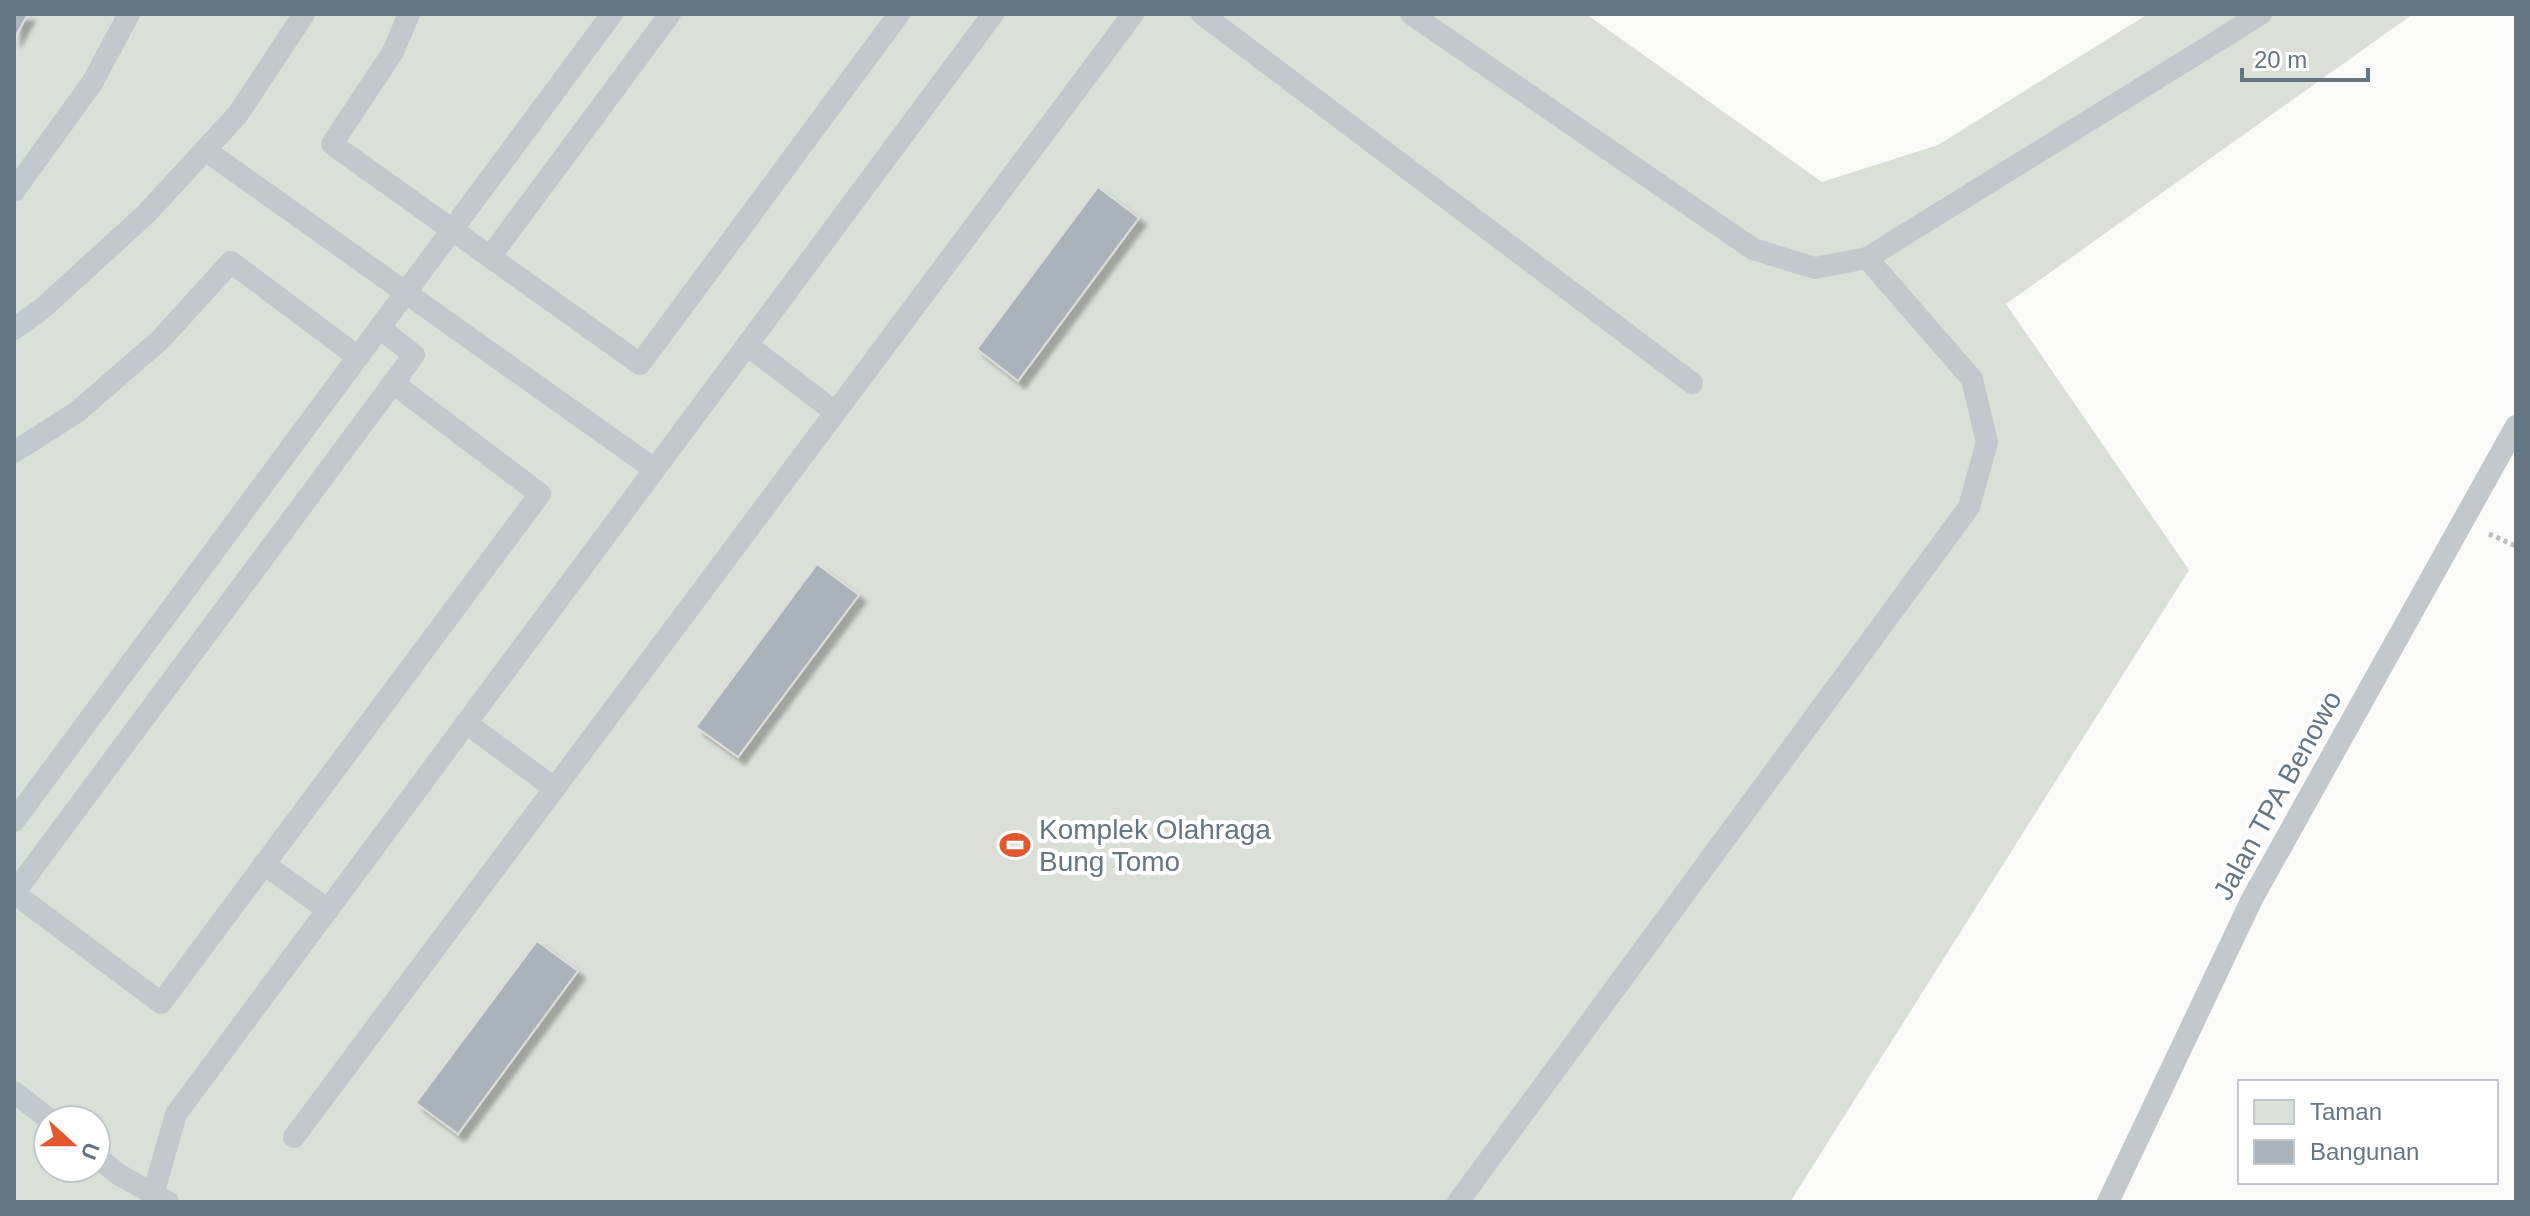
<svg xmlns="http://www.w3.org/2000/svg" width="2530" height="1216" font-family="Arial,sans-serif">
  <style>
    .park { fill: #dadfd7; fill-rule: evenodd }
    .building { fill: #aab3b9; stroke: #dcdcda; stroke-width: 2; filter: url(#shadow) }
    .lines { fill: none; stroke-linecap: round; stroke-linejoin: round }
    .path { stroke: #bbbfc2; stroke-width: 5; stroke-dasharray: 4 4; stroke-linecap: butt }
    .service { stroke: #c3c8cc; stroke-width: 22 }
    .labels { text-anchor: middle; stroke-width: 8; stroke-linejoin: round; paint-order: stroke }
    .street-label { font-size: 28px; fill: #657683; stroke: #fff }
    .poi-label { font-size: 28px; fill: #657683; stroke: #fff; text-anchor: start }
  </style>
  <defs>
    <filter id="shadow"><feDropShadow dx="7" dy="7" stdDeviation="2" flood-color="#0004"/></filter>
  </defs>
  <rect width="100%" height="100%" fill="#fafaf8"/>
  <!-- park -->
  <path class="park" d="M14,14H1586L1822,182L1938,145L2148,14H2413L2006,304L2189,570L1790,1202H14ZM48,1120H96V1168H48Z"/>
  <!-- building -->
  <g class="building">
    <polygon points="14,14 28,14 14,39"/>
    <polygon points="1098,187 1139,218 1018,381 977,349"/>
    <polygon points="817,564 859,595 738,757 696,727"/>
    <polygon points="537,941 578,971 458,1134 416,1103"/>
  </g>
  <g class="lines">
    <!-- path -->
    <polyline class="path" points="2489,534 2516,546"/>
    <!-- service -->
    <g class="service">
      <polyline points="409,14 393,52 332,144 640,364 899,14"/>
      <polyline points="1202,14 1692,383"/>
      <polyline points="1411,14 1753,249 1815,268 1867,258 2261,14"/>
      <polyline points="205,150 654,469"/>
      <polyline points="14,191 92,83 129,14"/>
      <polyline points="490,257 670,14"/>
      <polyline points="14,329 43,308 147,213 238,114 304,14"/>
      <polyline points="747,345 835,412"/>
      <polyline points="14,452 77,412 160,340 231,262 358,357"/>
      <polyline points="466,723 554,788"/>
      <polyline points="14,821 612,14"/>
      <polyline points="264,864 328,910"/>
      <polyline points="14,893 161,1003 540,494 393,383"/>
      <polyline points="14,893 414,355 380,328"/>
      <polyline points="14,1092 50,1120"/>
      <polyline points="294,1137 1133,14"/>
      <polyline points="96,1156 118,1174 168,1202"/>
      <polyline points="151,1202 176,1114 993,14"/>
      <polyline points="1458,1202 1969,507 1987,442 1972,379 1867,258"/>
      <polyline points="2108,1202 2252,899 2516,426"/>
    </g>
  </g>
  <!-- icons -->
  <defs>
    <g id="stadium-bare" transform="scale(2.4)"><path d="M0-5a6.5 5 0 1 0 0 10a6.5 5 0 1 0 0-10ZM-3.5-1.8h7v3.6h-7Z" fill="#e4572e" stroke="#fff" stroke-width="2.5" paint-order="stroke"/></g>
  </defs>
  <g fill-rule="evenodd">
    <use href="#stadium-bare" x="1015" y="845"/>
  </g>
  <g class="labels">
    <!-- street labels -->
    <g class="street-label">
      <text transform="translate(2277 795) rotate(-61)" y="10">Jalan TPA Benowo</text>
    </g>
    <!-- poi labels -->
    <g class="poi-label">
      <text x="1039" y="839">Komplek Olahraga<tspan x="1039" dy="32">Bung Tomo</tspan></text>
    </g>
  </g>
  <!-- border -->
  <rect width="2530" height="1216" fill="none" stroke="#657683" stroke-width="32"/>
  <!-- legend -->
  <rect x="2238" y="1080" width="260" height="104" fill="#ffffff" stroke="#c1c8cd" stroke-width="2"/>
  <rect x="2254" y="1100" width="40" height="24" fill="#dadfd7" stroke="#c1c8cd" stroke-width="2"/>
  <text x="2310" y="1120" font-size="24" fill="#657683">Taman</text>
  <rect x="2254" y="1140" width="40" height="24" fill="#aab3b9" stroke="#c1c8cd" stroke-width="2"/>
  <text x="2310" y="1160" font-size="24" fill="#657683">Bangunan</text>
  <!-- north arrow -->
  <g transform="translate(72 1144) rotate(111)"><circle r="38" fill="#ffffff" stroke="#c1c8cd" stroke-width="2"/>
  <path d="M0-6L14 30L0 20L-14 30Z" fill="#e4572e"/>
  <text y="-12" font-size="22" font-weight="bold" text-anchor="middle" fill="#657683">U</text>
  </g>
  <!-- scale -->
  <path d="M2242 68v12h126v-12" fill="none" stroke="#657683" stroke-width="4"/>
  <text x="2254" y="68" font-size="24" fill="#657683" stroke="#ffffff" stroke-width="6" paint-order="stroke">20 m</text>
</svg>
